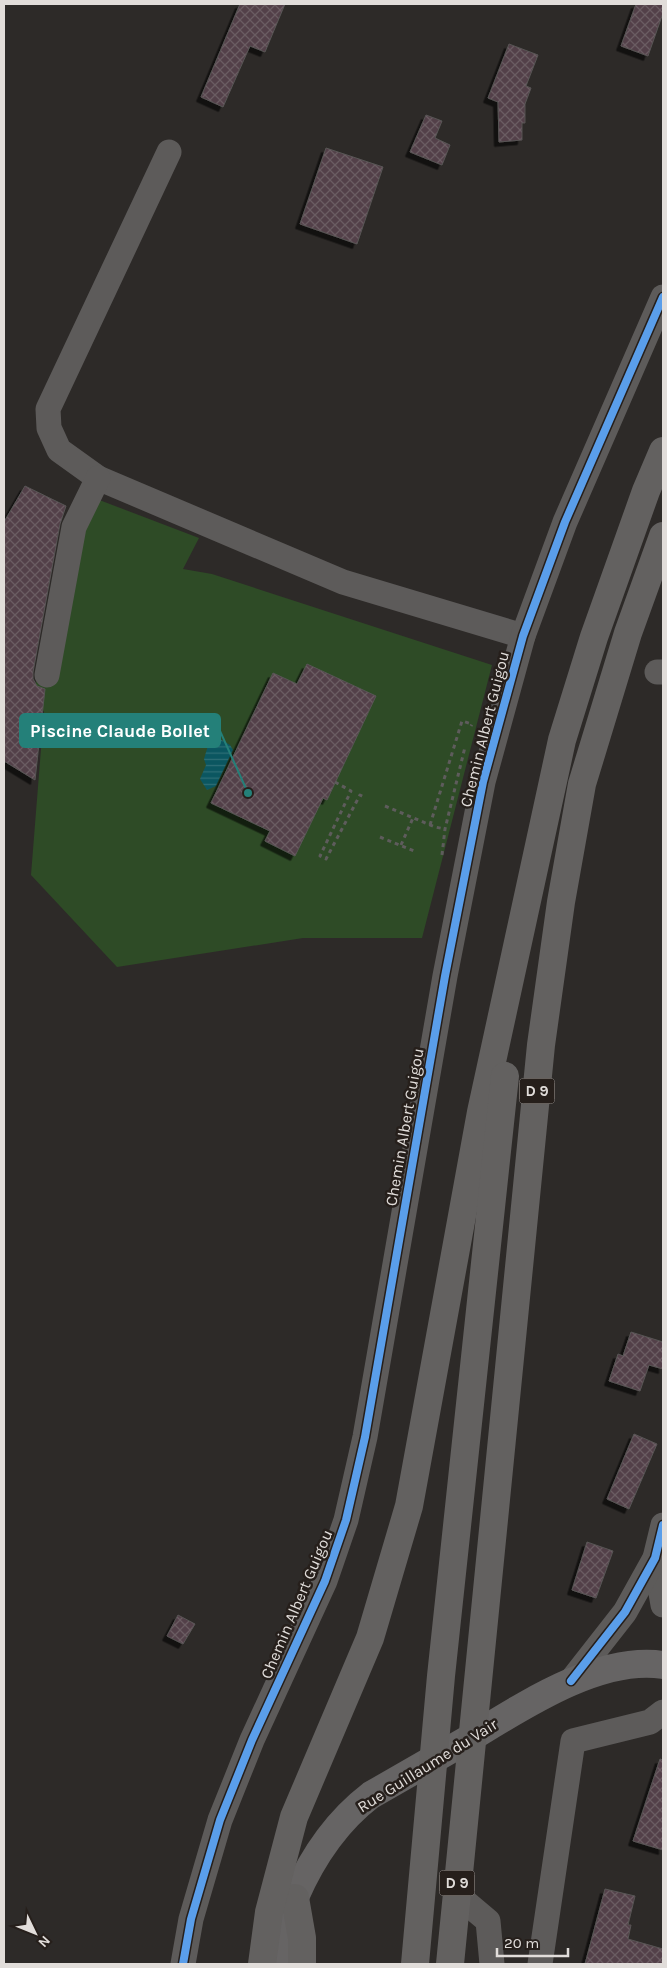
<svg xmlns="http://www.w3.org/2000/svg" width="667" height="1968" font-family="Karla,sans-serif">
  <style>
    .garden { fill: #2e4b26 }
    .water { fill: url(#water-rules) }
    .building { fill: url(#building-cross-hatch); stroke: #585555; filter: url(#shadow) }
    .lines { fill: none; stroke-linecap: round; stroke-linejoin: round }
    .path { stroke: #5e5c5c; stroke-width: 3; stroke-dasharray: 4 4; stroke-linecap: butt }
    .minor { stroke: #5d5b5a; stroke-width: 25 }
    .major { stroke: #666464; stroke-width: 28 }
    .highway { stroke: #636160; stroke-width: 28 }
    .cycleway-casing { stroke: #261f1b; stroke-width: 11 }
    .cycleway { stroke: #5a9eea; stroke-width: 8 }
    .labels { text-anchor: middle; stroke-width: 5; stroke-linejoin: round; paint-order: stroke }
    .shield { fill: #261f1b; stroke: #a9a4a1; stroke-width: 1 }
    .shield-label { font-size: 15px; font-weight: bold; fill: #e1ddda }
    .street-label { font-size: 16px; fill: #e1ddda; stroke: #261f1b }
    .leader { fill: none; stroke: #248079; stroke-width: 2 }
    .callout-dot { fill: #248079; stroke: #261f1b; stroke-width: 2 }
    .callout { fill: #248079; stroke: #248079; stroke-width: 2 }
    .callout-label { font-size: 18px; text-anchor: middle; font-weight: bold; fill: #fff }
  </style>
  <defs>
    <pattern id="water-rules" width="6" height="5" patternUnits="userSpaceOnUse" patternTransform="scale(1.25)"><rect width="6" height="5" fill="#0b5660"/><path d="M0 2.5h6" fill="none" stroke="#2e6e76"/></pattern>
    <pattern id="building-cross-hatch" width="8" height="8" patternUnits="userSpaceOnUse" patternTransform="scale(1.25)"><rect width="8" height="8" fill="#524148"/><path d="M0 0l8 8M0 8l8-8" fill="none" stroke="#6b5c62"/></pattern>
    <filter id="shadow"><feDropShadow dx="-4.5" dy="4.5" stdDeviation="0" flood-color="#0009"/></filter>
  </defs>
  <rect width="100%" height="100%" fill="#2d2a28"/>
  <!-- garden -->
  <polygon class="garden" points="81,493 199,538 183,569 212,574 492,665 422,938 303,938 117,967 31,875 44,711 32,707 63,525"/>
  <!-- water -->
  <polygon class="water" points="220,739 230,745 233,750 216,786 207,790 200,779 206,765 204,759 209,742"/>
  <!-- building -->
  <g class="building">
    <polygon points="240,4 285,4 265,52 250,46 223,107 201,97"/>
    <polygon points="636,4 663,4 663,13 648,56 621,46"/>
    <polygon points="509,44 538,55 526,86 531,88 525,104 525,123 522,123 522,140 499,142 498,102 488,98"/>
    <polygon points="426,115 442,121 435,138 450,145 442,165 410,152"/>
    <polygon points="326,148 383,167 357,244 300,224"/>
    <polygon points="25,486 66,506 60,524 33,672 33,679 37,686 45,689 35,780 4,761 4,522"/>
    <polygon points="307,664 376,696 327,800 323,798 295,856 265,841 270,831 211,803 273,673 297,684"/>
    <polygon points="631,1332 663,1342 663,1369 649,1365 640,1391 609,1381 618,1354 623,1356"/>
    <polygon points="634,1434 657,1444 629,1509 607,1499"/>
    <polygon points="587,1542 613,1551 596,1598 572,1590"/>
    <polygon points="178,1615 195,1624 183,1644 167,1636"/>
    <polygon points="660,1759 663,1760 663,1850 633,1841"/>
    <polygon points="605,1889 635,1896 628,1925 631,1925 628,1939 663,1949 663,1964 585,1964"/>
  </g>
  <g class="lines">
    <!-- path -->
    <g class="path">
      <polyline points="335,782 351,791 320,856 326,859 360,795 364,797"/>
      <polyline points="385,806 435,827 445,829"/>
      <polyline points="430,825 462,721 472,724 471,726"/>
      <polyline points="380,837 414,851"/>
      <polyline points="401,845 413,818"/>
      <polyline points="442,855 445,829 465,747"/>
    </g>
    <!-- minor -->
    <g class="minor">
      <polyline points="169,152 48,409 49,428 59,450 98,478 343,582 523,636"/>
      <polyline points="657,672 663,672"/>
      <polyline points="47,675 74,527 98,478"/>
      <polyline points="655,1558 663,1605"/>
      <polyline points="571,1681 625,1612 655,1558 663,1525"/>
      <polyline points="456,1894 488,1921 492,1964"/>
      <polyline points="183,1964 191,1919 220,1820 252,1740 325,1581 346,1520 365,1437 445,976 483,782 523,636 565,522 663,297"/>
      <polyline points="540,1964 573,1741 650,1722 663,1712"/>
    </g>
    <!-- major -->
    <path class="major" d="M275,1964C281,1942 286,1918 295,1897C312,1858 337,1821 371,1795C403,1777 435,1758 467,1740C520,1708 598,1655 663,1665"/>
    <!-- highway -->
    <g class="highway">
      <polyline points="295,1898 302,1938 302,1964"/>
      <polyline points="262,1964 269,1912 294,1817 370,1638 409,1506 481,1112 562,740 594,637 646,491 663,451"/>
      <polyline points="415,1964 441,1676 505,1076"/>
      <polyline points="450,1964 541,1045 561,902 582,784 628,633 663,536"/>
    </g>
    <!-- cycleway casing -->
    <g class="cycleway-casing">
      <g id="cycleway">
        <polyline points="571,1681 625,1612 655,1558 663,1525"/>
        <polyline points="183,1964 191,1919 220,1820 252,1740 325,1581 346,1520 365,1437 445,976 483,782 523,636 565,522 663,297"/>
      </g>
    </g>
    <!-- cycleway -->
    <use href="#cycleway" class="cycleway"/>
  </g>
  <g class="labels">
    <!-- shield labels -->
    <g class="shield">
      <rect x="519.5" y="1078.5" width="35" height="25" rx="4"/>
      <rect x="439.5" y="1870.5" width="35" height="25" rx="4"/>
    </g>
    <g class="shield-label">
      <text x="537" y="1096">D 9</text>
      <text x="457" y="1888">D 9</text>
    </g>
    <!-- street labels -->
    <g class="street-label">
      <text transform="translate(484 729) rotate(-76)" y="6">Chemin Albert Guigou</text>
      <text transform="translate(404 1127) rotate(-80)" y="6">Chemin Albert Guigou</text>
      <text transform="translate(296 1604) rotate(-67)" y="6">Chemin Albert Guigou</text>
      <text transform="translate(427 1765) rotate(-32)" y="6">Rue Guillaume du Vair</text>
    </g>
  </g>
  <!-- callouts -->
  <path class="leader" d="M248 793L220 731"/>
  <circle class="callout-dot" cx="248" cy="793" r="5"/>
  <rect class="callout" x="20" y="714" width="200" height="33" rx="5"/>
  <g class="callout-label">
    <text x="120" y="737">Piscine Claude Bollet</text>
  </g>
  <!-- border -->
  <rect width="667" height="1968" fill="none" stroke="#e1ddda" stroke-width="10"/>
  <!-- north arrow -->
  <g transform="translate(35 1933) rotate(133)" stroke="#261f1b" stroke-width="4" paint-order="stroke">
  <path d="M0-4L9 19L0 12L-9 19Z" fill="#e1ddda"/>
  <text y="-8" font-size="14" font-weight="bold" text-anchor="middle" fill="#e1ddda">N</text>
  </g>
  <!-- scale -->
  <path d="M497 1948v8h71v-8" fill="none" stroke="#e1ddda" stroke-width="2.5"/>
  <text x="504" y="1948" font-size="15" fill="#e1ddda" stroke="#261f1b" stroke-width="4" paint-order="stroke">20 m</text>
</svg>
